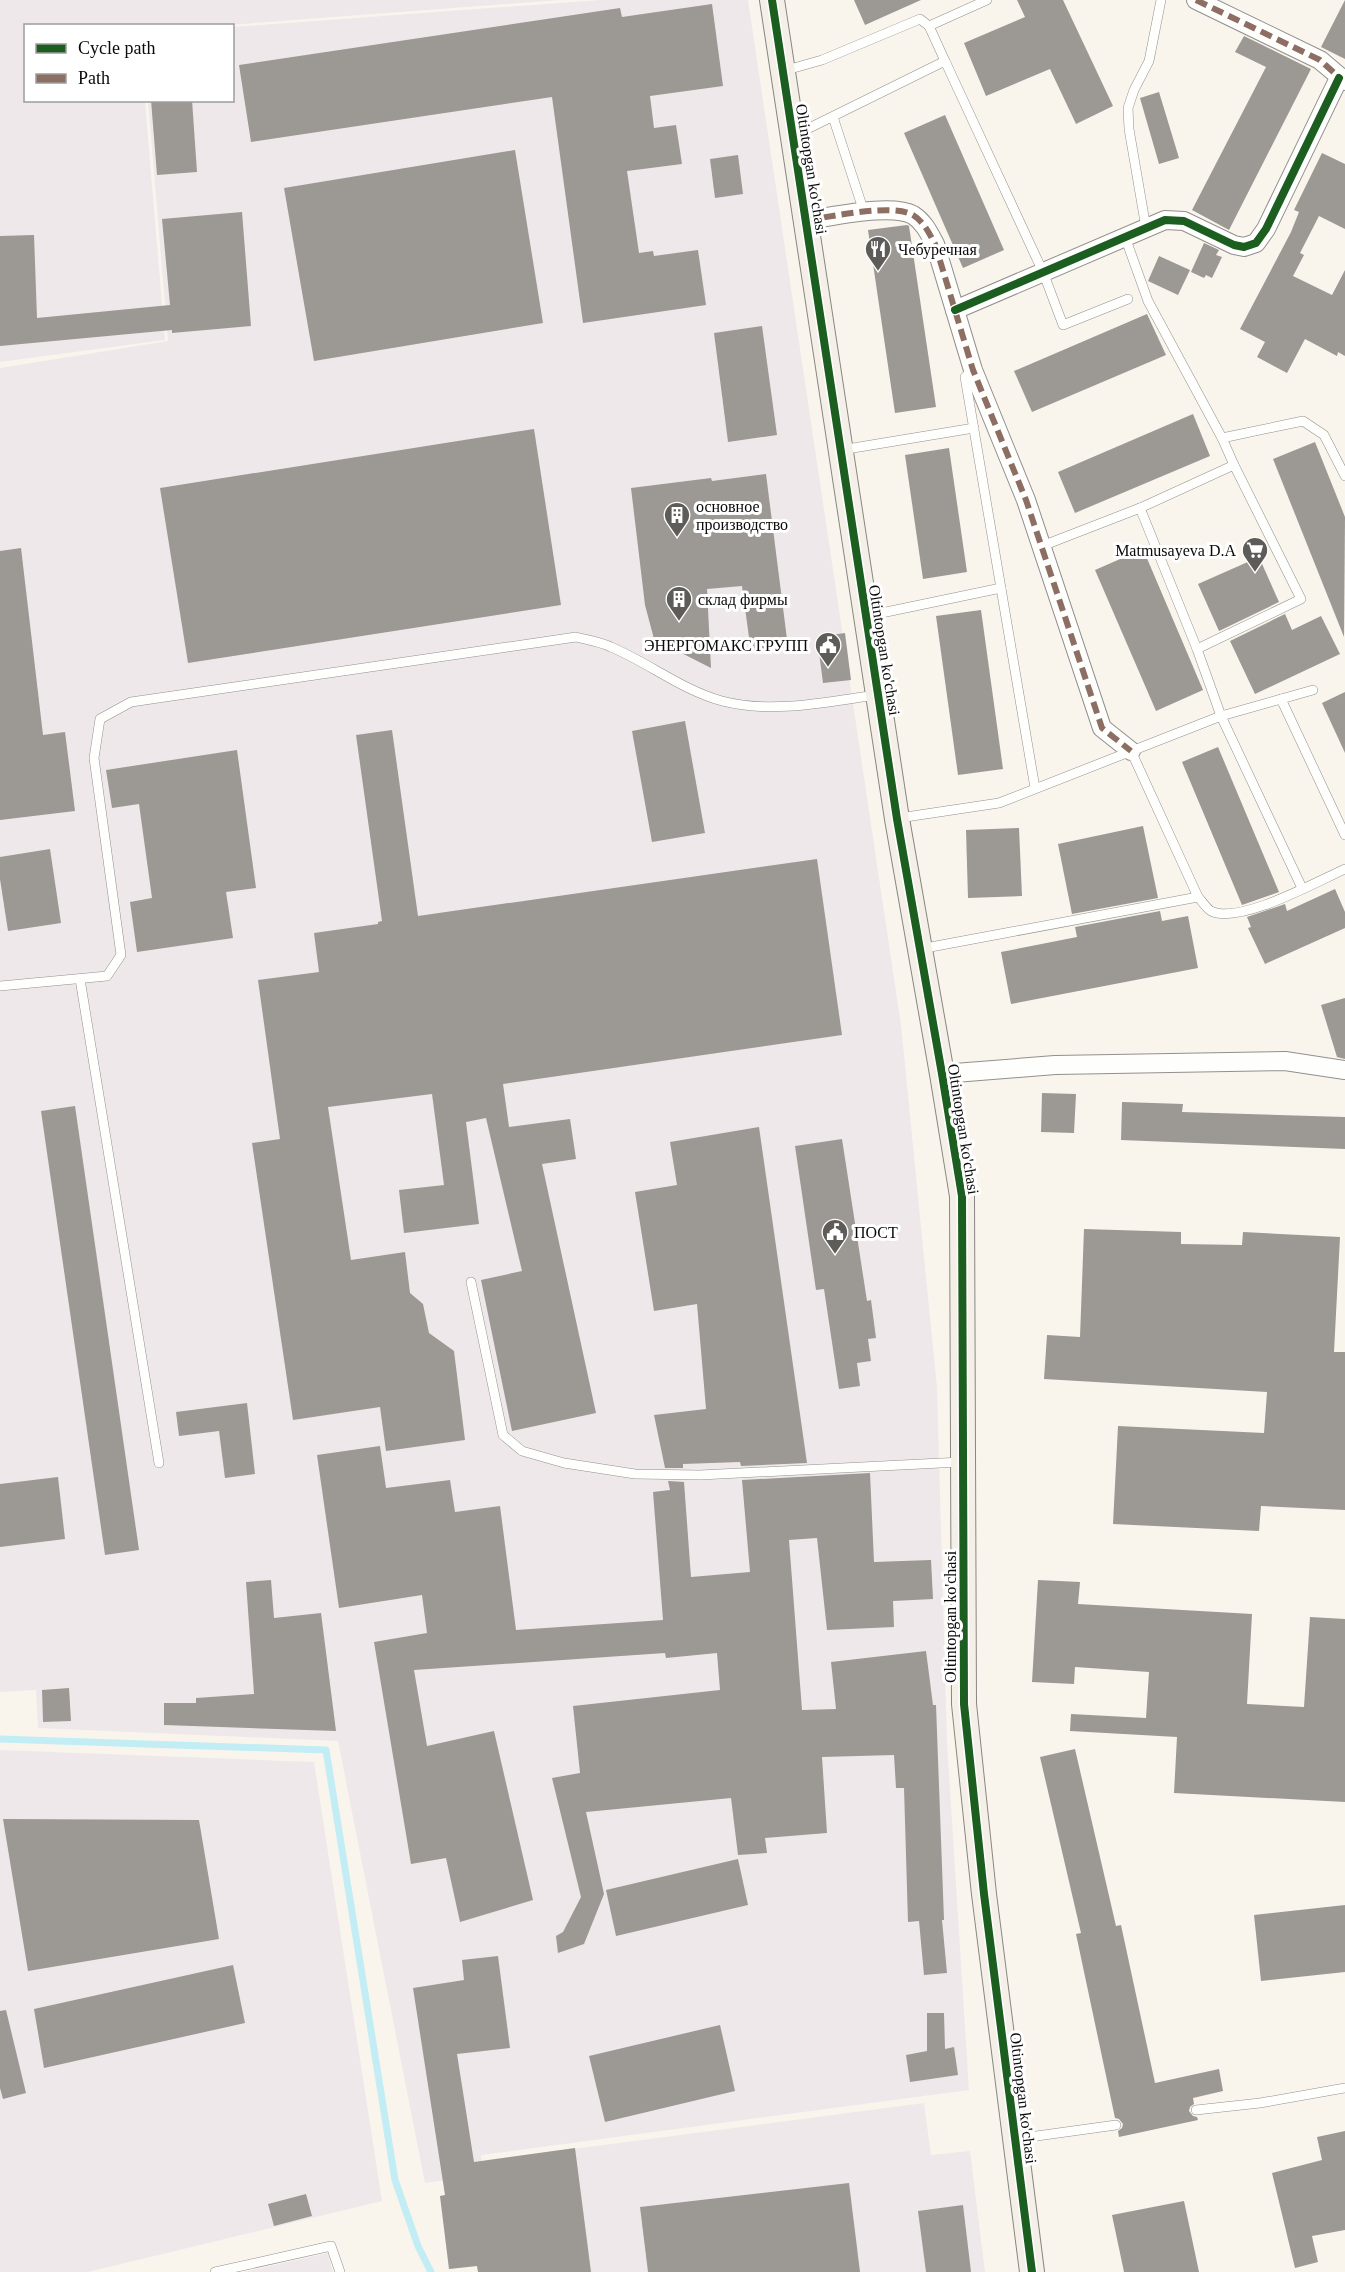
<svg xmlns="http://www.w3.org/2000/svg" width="1345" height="2272" font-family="'Times New Roman',serif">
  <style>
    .industrial { fill: #efe8eb }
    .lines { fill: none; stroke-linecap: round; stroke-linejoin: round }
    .stream { stroke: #c2edf4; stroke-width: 7 }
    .building { fill: #9c9893 }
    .lane-casing { stroke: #92908c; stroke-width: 10 }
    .street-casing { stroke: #92908c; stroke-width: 20 }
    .secondary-casing { stroke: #888683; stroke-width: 26 }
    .lane { stroke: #fefefc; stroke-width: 9 }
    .street { stroke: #fefefc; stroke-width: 18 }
    .secondary { stroke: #f4f0e7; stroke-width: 24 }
    .quiet { stroke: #8d6e63; stroke-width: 6; stroke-dasharray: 12 6; stroke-linecap: butt }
    .cycleway-casing { stroke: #fff; stroke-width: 11 }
    .cycleway { stroke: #1b5e20; stroke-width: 8 }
    .labels { text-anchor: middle; stroke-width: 6; stroke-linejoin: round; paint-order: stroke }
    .street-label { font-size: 16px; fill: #0a0a0a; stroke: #fff }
    .poi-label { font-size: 16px; fill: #0a0a0a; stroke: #fff; text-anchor: start }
  </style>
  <rect width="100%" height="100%" fill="#f9f5ed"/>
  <!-- industrial -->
  <g class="industrial">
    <polygon points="0,0 560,0 229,25 26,26 26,100 145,101 165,340 0,362"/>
    <polygon points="600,0 748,0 901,1025 937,1387 947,1742 969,2090 481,2155 483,2175 425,2183 338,1741 38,1728 36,1690 0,1692 0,368 168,341 148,101 232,100 233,27"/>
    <polygon points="0,1750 314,1762 382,2201 88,2272 0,2272"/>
    <polygon points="924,2103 931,2155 970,2151 985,2272 478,2272 477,2266 449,2269 440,2196 492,2189 488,2160"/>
    <polygon points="328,2253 333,2272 244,2272"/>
  </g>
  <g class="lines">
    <!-- stream -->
    <polyline class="stream" points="0,1739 326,1750 395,2180 418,2246 431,2272"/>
  </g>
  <!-- building -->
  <g class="building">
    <polygon points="854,0 921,0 865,25"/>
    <polygon points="1017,0 1063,0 1113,106 1076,124 1050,69 986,96 964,43 1025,17"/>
    <polygon points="1345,0 1345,59 1321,47"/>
    <polygon points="712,4 723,86 650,96 654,128 676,125 682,164 627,171 639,253 653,251 654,256 698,250 706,305 583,323 552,97 251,142 239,65 620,8 622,17"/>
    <polygon points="1244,36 1311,69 1229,230 1192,210 1266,67 1235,52"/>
    <polygon points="1159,92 1179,158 1159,164 1140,98"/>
    <polygon points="151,100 192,100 197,172 157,175"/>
    <polygon points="945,115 1004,250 963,268 904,133"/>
    <polygon points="515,150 543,323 314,361 284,188"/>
    <polygon points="1322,153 1345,164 1345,229 1319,216 1300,253 1304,255 1293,276 1332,295 1345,270 1345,356 1338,352 1337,356 1305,339 1287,373 1257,357 1265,342 1240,329 1291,232 1299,212 1294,210"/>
    <polygon points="738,155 743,194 715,198 710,159"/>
    <polygon points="242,212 251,326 172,333 172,330 0,346 0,236 34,235 37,318 170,305 162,219"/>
    <polygon points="907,225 909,226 936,407 895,413 868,230"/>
    <polygon points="1204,243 1219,250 1216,255 1222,257 1212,278 1206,275 1204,278 1191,272"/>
    <polygon points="1159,256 1190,270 1178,295 1148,281"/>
    <polygon points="1147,314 1166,355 1032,412 1014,371"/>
    <polygon points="762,326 777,435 728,442 714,333"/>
    <polygon points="1193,414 1210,456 1075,513 1058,472"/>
    <polygon points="534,429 561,605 188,663 160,488"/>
    <polygon points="1315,442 1345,517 1344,637 1273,459"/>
    <polygon points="949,448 967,572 923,579 905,455"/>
    <polygon points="766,474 788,647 751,652 742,586 707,589 711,668 654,639 645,605 631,488 711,478 712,481"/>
    <polygon points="21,548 43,735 65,732 75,811 0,820 0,551"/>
    <polygon points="1143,549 1203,690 1156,711 1095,570"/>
    <polygon points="1259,557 1279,602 1219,631 1198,584"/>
    <polygon points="981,610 1003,769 958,775 936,616"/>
    <polygon points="1285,614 1292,630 1321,616 1340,654 1255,694 1230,641"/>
    <polygon points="845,633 851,680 823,683 817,637"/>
    <polygon points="1345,692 1345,753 1322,703"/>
    <polygon points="685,721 705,833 652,842 632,731"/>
    <polygon points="392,730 418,916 817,859 842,1035 503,1084 509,1127 570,1119 576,1159 542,1164 596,1413 512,1431 481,1280 522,1271 486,1118 466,1122 479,1224 404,1233 399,1190 444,1185 432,1094 328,1107 351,1260 405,1252 410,1293 423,1304 429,1333 454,1351 465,1440 386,1451 380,1407 293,1420 252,1143 280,1139 258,980 319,972 314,933 378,924 378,922 382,921 356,735"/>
    <polygon points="1218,747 1279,892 1242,905 1182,762"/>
    <polygon points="237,750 256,888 226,892 233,938 137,952 130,902 152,898 139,804 112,808 106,770"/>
    <polygon points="1143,826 1158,898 1072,914 1058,844"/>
    <polygon points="1019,828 1022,896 968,898 966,830"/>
    <polygon points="50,849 61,923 8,931 0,879 0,857"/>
    <polygon points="1335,889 1345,912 1345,928 1265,964 1248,928 1251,927 1247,917 1285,904 1287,911"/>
    <polygon points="1160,911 1162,921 1188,916 1198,968 1011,1004 1001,952 1077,937 1075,927"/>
    <polygon points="1345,998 1345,1059 1337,1057 1321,1005"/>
    <polygon points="1042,1093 1076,1094 1074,1133 1041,1132"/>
    <polygon points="1122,1102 1183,1104 1182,1112 1345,1117 1345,1149 1121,1140"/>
    <polygon points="75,1106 139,1550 105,1555 41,1111"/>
    <polygon points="759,1127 807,1463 741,1466 740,1462 683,1464 683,1468 665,1468 654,1415 706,1409 697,1304 654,1311 635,1192 677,1185 670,1142"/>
    <polygon points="842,1139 867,1301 871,1300 876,1338 868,1339 871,1361 857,1363 860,1386 839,1389 824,1289 816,1290 795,1146"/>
    <polygon points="1084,1229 1181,1232 1181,1244 1242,1245 1243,1232 1340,1237 1334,1352 1345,1352 1345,1510 1261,1506 1259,1531 1113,1524 1118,1426 1264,1433 1267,1392 1044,1379 1047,1335 1080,1337"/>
    <polygon points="247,1403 255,1474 225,1478 219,1431 179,1436 176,1412"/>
    <polygon points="380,1446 386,1488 450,1480 455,1512 500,1506 516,1630 663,1620 653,1492 670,1490 668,1481 684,1482 691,1577 750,1572 742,1480 870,1473 874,1562 931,1560 933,1599 893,1601 894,1627 827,1630 817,1538 789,1540 802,1710 836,1709 831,1662 926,1651 933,1705 936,1705 944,1920 942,1920 947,1973 924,1975 919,1921 908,1922 904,1788 896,1788 894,1755 822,1757 827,1833 765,1838 767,1853 738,1855 731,1798 586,1812 604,1894 584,1944 558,1953 556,1936 563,1932 581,1897 552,1778 580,1773 573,1706 720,1690 717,1653 666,1658 665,1653 414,1670 427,1746 494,1731 533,1900 460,1922 446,1858 411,1864 374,1642 427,1633 422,1595 339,1608 317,1455"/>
    <polygon points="58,1477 65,1539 0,1547 0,1484"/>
    <polygon points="271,1580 274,1618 321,1613 336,1731 164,1725 164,1703 196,1703 196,1698 254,1694 246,1582"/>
    <polygon points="1038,1580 1080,1582 1078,1604 1252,1614 1247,1704 1304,1707 1310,1617 1345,1619 1345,1802 1174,1793 1177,1737 1070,1731 1071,1714 1146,1718 1149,1672 1075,1667 1074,1684 1032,1682"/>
    <polygon points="69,1688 71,1721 43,1722 42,1690"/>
    <polygon points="1075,1749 1116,1926 1121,1925 1155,2083 1219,2069 1223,2091 1193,2098 1194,2104 1190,2107 1189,2111 1193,2116 1197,2117 1198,2120 1119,2137 1118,2131 1122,2128 1123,2124 1119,2119 1115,2118 1076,1934 1081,1933 1040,1757"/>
    <polygon points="3,1819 199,1820 219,1939 28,1971"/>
    <polygon points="738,1859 748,1905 616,1936 606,1890"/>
    <polygon points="1345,1905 1345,1972 1261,1981 1254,1915"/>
    <polygon points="498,1956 510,2048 457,2054 474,2162 575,2148 591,2272 478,2272 477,2266 449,2269 440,2196 445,2195 413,1988 464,1980 462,1960"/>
    <polygon points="233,1965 245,2023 44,2068 34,2009"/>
    <polygon points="6,2010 26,2093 3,2099 0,2088 0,2011"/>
    <polygon points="927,2013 944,2013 945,2049 954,2047 958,2075 910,2082 906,2055 927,2051"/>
    <polygon points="720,2025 735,2091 605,2122 589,2056"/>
    <polygon points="1345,2131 1345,2230 1312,2236 1318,2262 1295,2268 1272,2173 1322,2160 1317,2137"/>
    <polygon points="849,2183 860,2272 648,2272 640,2207"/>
    <polygon points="306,2194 312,2216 274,2226 268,2204"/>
    <polygon points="1184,2201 1199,2272 1124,2272 1112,2215"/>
    <polygon points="963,2205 971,2272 926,2272 918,2211"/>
  </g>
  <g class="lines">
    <!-- lane casing -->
    <g class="lane-casing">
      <g id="lane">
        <polyline points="929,26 987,0"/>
        <polyline points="783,71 822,60 920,19 929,26 945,61"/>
        <polyline points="833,117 864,212"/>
        <polyline points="793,136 945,61 1043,272 1063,325 1128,299"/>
        <polyline points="1146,228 1129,129 1128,108 1134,90 1149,61 1161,0"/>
        <polyline points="1125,237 1148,301 1222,438 1234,465"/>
        <polyline points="973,370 965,377 1035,788"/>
        <polyline points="1222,438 1303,421 1324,435 1345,476"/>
        <polyline points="841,450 974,428"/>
        <polyline points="1140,508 1197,649"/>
        <polyline points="1042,546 1140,508 1234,465 1301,599 1197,649 1221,716 1302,888"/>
        <polyline points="867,616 1001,588"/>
        <polyline points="1281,699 1345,835"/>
        <polyline points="899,818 999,803 1221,716 1313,690"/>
        <path d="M1198,897C1202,901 1206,908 1211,911C1239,925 1316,882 1345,869"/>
        <polyline points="920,949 1198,897 1131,751"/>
        <polyline points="80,979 159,1463"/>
        <path d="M0,986L107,976L121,955L94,758L100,719L131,702L576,637C588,640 601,642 611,647C649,663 682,690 722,701C772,714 826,702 876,695"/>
        <polyline points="471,1282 503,1435 522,1451 564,1463 635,1474 700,1475 961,1462"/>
        <polyline points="1196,2110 1260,2103 1345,2088"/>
        <polyline points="1015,2139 1116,2125"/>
        <polyline points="215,2272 331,2246 340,2272"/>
      </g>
    </g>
    <!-- street casing -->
    <g class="street-casing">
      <g id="street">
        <polyline points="1196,0 1320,60 1345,81"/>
        <path d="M806,220C832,217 891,203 913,215C924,222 929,233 935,244L973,370L1026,500L1102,728L1131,751"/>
        <polyline points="955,310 1165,220 1184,221 1234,245 1244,247 1256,243 1266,229 1339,78"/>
        <polyline points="942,1074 1055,1065 1285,1061 1345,1070"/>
      </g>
    </g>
    <!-- secondary casing -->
    <g class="secondary-casing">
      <polyline id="secondary" points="772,0 897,819 942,1074 962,1196 964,1704 984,1894 1032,2272"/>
    </g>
    <!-- lane -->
    <use href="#lane" class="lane"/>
    <!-- street -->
    <use href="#street" class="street"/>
    <!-- secondary -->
    <use href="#secondary" class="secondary"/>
    <!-- quiet -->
    <g class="quiet">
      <polyline points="1196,0 1320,60 1342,80"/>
      <path d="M806,220C832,217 891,203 913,215C924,222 929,233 935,244L973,370L1026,500L1102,728L1131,751"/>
    </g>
    <!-- cycleway casing -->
    <g class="cycleway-casing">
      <g id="cycleway">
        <polyline points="772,0 897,819 942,1074 962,1196 964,1704 984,1894 1032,2272"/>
        <polyline points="955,310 1165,220 1184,221 1234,245 1244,247 1256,243 1266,229 1339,78"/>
      </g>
    </g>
    <!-- cycleway -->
    <use href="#cycleway" class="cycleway"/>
  </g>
  <!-- icons -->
  <defs>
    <g id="restaurant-pin" transform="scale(1.35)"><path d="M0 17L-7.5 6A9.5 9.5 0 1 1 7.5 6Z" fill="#5e5c59" stroke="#fff"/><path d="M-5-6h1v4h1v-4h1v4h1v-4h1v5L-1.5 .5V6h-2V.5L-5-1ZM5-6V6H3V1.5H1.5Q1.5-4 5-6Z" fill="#fff"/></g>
    <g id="building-pin" transform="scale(1.35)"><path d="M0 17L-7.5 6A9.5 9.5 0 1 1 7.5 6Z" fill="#5e5c59" stroke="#fff"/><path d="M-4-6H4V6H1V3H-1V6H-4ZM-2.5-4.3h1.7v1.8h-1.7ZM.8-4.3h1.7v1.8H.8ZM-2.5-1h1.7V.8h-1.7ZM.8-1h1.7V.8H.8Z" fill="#fff"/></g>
    <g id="supermarket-pin" transform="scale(1.35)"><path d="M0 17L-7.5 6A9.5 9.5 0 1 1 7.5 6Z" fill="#5e5c59" stroke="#fff"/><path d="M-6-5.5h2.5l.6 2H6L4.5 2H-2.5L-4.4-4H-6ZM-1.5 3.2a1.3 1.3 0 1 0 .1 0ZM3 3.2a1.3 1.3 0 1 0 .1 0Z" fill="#fff"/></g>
    <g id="civic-pin" transform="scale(1.35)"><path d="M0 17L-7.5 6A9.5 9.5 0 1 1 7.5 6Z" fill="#5e5c59" stroke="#fff"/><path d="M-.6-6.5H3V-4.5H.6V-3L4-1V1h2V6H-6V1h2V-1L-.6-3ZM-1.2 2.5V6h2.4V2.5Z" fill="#fff"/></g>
  </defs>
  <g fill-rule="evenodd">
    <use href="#restaurant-pin" x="878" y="249"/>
    <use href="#building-pin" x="677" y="515"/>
    <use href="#supermarket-pin" x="1255" y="550"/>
    <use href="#building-pin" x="679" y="599"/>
    <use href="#civic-pin" x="828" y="645"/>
    <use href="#civic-pin" x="835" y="1232"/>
  </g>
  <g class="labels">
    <!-- street labels -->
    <g class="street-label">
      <text transform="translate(812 169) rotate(81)" y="6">Oltintopgan ko'chasi</text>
      <text transform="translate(885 650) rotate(81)" y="6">Oltintopgan ko'chasi</text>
      <text transform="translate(964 1129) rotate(81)" y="6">Oltintopgan ko'chasi</text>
      <text transform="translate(950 1617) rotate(-90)" y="6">Oltintopgan ko'chasi</text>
      <text transform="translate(1024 2098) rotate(83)" y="6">Oltintopgan ko'chasi</text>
    </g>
    <!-- poi labels -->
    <g class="poi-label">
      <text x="898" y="255">Чебуречная</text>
      <text x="696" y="512">основное<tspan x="696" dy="18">производство</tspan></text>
      <text x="1236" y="556" text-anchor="end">Matmusayeva D.A</text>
      <text x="698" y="605">склад фирмы</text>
      <text x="808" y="651" text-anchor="end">ЭНЕРГОМАКС ГРУПП</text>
      <text x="854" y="1238">ПОСТ</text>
    </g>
  </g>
  <!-- legend -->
  <rect x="24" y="24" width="210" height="78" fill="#ffffff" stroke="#9d9d9d" stroke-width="1.5"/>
  <rect x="36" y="44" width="30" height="9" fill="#1b5e20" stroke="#9d9d9d" stroke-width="1.5"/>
  <text x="78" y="54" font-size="18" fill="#0a0a0a">Cycle path</text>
  <rect x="36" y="74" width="30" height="9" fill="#8d6e63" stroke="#9d9d9d" stroke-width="1.5"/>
  <text x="78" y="84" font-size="18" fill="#0a0a0a">Path</text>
</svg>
